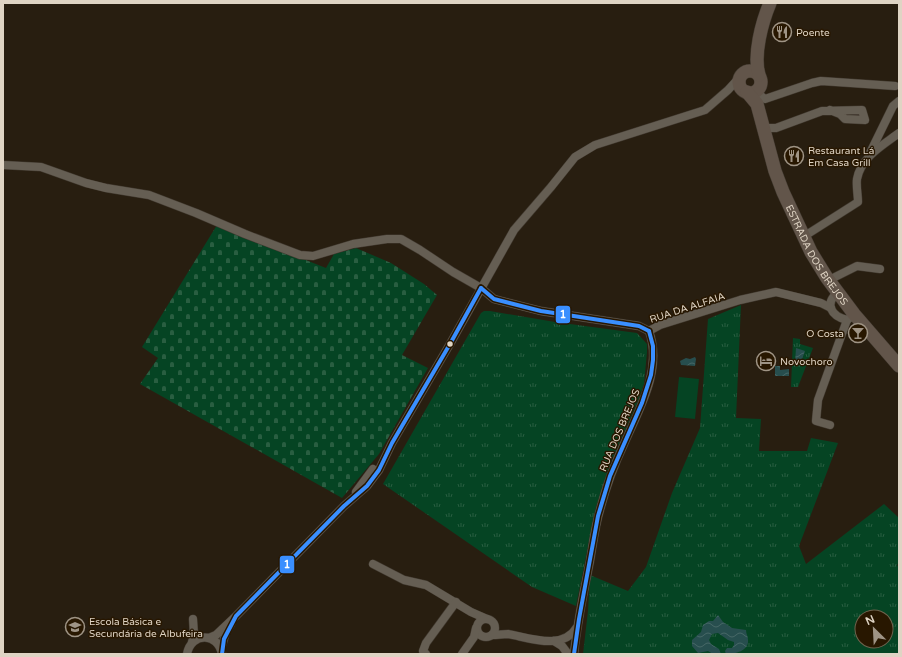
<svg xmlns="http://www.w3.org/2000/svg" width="902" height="657" font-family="'Varela Round',sans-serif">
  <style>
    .grass { fill: url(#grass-tufts); fill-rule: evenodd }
    .cemetery { fill: url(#cemetery-stones) }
    .garden { fill: #054423 }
    .water { fill: url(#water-waves) }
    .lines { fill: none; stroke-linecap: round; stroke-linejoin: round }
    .street-casing { stroke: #423a30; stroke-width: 9 }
    .primary-casing { stroke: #423a30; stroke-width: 14 }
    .street { stroke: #655e53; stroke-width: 8 }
    .primary { stroke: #62554a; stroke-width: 13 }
    .bus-1-casing { stroke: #281700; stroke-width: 7 }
    .bus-1 { stroke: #3a8fff; stroke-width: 4 }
    .bus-dot { fill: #dfd4c4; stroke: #281700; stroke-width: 1.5 }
    .labels { text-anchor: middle; stroke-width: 3; stroke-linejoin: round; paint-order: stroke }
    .poi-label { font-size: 10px; fill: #dfd4c4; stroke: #281700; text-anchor: start }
    .street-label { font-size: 10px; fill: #dfd4c4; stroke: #281700 }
    .line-badge { stroke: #281700; stroke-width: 1.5 }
    .badge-label { font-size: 11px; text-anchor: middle; font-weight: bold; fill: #fff }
  </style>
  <defs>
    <pattern id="grass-tufts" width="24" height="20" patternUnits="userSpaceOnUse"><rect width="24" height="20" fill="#054423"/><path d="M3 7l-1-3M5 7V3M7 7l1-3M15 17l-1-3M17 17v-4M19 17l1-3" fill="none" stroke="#295e41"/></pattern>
    <pattern id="cemetery-stones" width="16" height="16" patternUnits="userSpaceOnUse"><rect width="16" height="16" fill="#054423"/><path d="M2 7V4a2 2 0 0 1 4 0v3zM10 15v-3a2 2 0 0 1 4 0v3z" fill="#295e41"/></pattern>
    <pattern id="water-waves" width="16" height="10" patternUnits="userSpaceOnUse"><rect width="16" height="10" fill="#274e4e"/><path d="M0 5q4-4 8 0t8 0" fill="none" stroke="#466766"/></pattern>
  </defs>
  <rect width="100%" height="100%" fill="#281e10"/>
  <!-- grass -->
  <g class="grass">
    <path d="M741,305L736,418L761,419L759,451H807L811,438L838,443L799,546L806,564L884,504L899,518V563L897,565L899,568V654H583L588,611L590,575L628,591L646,567L672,493L700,428L708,319ZM862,617H886V641H862Z"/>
    <polygon points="484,311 490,311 555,322 637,333 647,344 647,352 644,384 637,403 614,455 596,507 576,606 532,587 383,484 481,313"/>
    <polygon points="793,338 800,339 800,344 813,348 798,387 791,387"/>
  </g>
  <!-- cemetery -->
  <polygon class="cemetery" points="217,225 326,268 334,254 356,248 391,263 424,284 437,295 402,355 428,368 379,454 342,498 140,384 158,358 142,347"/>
  <!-- garden -->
  <polygon class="garden" points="679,377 699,379 695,419 675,417"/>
  <!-- water -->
  <g class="water">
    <polygon points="796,348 805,351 800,365 795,363"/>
    <polygon points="695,357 696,359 695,366 681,365 680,361 686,358 690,359"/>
    <polygon points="775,366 780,366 780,370 789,369 789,376 775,376"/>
    <path d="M718,615L723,622L732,628L746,630C746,634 748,636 748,640C749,651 735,654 726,654L725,651L727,648H732L734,645V642L728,640L718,633L712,634L709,640L711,644L719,649L721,654H713L708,651L698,653L692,646V640L701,632L703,625L709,621H713Z"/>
  </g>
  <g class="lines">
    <!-- street casing -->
    <g class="street-casing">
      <g id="street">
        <polyline points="760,95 765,99 812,83 821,81 895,86"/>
        <polyline points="763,128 776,128 822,111 862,110 865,120 845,119 840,114 830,110"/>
        <polyline points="869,155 893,106 899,101"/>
        <polyline points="3,165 41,167 86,183 106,188 149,195 196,213 245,234 300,255 313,256 353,244 387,239 401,239 420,250 453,272 481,288 494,299 541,311 639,326 649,331"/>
        <path d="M803,237L858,202C858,195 856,186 857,179C861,157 883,145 899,133"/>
        <polyline points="829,280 857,266 880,269"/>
        <path d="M838,292C824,304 831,316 847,320L851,317"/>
        <polyline points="649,331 660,325 740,300 776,292 821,303 831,308"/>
        <polyline points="830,425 816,421 818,400 847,320"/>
        <polyline points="356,492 373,469"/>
        <polyline points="373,564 404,580 426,585 471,612 487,619"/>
        <circle cx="486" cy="628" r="9"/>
        <path d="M492,635C498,635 503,634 508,634C530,638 563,651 577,627"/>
        <polyline points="209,638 216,635 236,616 344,506 367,486 379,470 392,443 450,344 514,230 551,187 575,157 595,145 705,110 728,90 740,77"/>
        <polyline points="554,641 562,646 568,654"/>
        <polyline points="192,642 194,635 193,619"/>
        <polyline points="221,649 226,632 231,624"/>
        <path d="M187,654C191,632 218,632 222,654"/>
        <polyline points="426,654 423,651 426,643 456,602"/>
        <polyline points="462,654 474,637 476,628"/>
        <path d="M574,654C577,623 584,591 590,561C593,544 595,526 600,510C606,487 614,465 624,444C639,409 663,370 649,331"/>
      </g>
    </g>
    <!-- primary casing -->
    <g class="primary-casing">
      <g id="primary">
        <circle cx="750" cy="82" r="11"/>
        <path d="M759,75C753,55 762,22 770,3"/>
        <path id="s1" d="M747,92L757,104L775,171L783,192L811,252L827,278L854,314L899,366"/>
      </g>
    </g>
    <!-- street -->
    <use href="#street" class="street"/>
    <!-- primary -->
    <use href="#primary" class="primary"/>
    <!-- bus-1 casing -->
    <g class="bus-1-casing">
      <g id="bus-1">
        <polyline points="481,288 494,299 541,311 639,326 649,331"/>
        <polyline points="222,654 224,639 236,616 344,506 367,486 379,470 392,443 450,344 481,288"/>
        <polyline points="574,654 579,619 598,516 610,476 642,403 651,375 653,360 653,346 649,331"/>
      </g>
    </g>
    <!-- bus-1 -->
    <use href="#bus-1" class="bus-1"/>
  </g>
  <!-- icons -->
  <defs>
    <g id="restaurant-ring" transform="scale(1)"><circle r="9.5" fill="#281700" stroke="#9f9485" stroke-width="1.5"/><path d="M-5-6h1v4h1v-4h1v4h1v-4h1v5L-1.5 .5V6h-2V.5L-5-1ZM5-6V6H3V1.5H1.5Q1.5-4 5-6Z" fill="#9f9485"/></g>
    <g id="bar-ring" transform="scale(1)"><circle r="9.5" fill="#281700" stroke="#9f9485" stroke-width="1.5"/><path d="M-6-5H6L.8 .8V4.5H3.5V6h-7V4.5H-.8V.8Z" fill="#9f9485"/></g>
    <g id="hotel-ring" transform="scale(1)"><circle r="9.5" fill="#281700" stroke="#9f9485" stroke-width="1.5"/><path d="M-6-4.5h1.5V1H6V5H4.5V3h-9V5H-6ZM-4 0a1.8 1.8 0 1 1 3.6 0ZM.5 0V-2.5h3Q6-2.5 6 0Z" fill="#9f9485"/></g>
    <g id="school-ring" transform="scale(1)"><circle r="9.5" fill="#281700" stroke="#9f9485" stroke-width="1.5"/><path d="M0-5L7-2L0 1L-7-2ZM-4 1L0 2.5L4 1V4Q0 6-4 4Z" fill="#9f9485"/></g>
  </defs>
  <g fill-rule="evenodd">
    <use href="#restaurant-ring" x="782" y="32"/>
    <use href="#restaurant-ring" x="794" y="156"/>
    <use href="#bar-ring" x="858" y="333"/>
    <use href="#hotel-ring" x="766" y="361"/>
    <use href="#school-ring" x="75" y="627"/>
  </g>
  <!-- markers -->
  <circle class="bus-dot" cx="450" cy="344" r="3.5"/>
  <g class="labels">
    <!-- poi labels -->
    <g class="poi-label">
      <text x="796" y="36">Poente</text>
      <text x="808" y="154">Restaurant Lá<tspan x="808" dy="12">Em Casa Grill</tspan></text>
      <text x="844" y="337" text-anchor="end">O Costa</text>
      <text x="780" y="365">Novochoro</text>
      <text x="89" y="625">Escola Básica e<tspan x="89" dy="12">Secundária de Albufeira</tspan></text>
    </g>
    <!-- street labels -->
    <g class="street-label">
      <text dy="4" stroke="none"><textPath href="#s1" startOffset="179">ESTRADA DOS BREJOS</textPath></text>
      <text transform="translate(687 307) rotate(-18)" y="4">RUA DA ALFAIA</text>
      <text transform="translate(619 430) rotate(-67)" y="4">RUA DOS BREJOS</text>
    </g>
  </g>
  <g class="line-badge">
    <rect x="555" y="305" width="16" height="19" rx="4" fill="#3a8fff"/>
    <rect x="279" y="555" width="16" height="19" rx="4" fill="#3a8fff"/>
  </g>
  <g class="badge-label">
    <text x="563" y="318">1</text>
    <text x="287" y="568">1</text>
  </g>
  <!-- border -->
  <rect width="902" height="657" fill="none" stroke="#dfd4c4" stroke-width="8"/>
  <!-- north arrow -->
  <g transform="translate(874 629) rotate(336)"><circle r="19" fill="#281700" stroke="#71634e"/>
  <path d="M0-3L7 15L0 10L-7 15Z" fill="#9f9485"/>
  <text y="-6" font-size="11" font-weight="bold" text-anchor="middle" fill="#dfd4c4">N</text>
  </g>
</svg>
